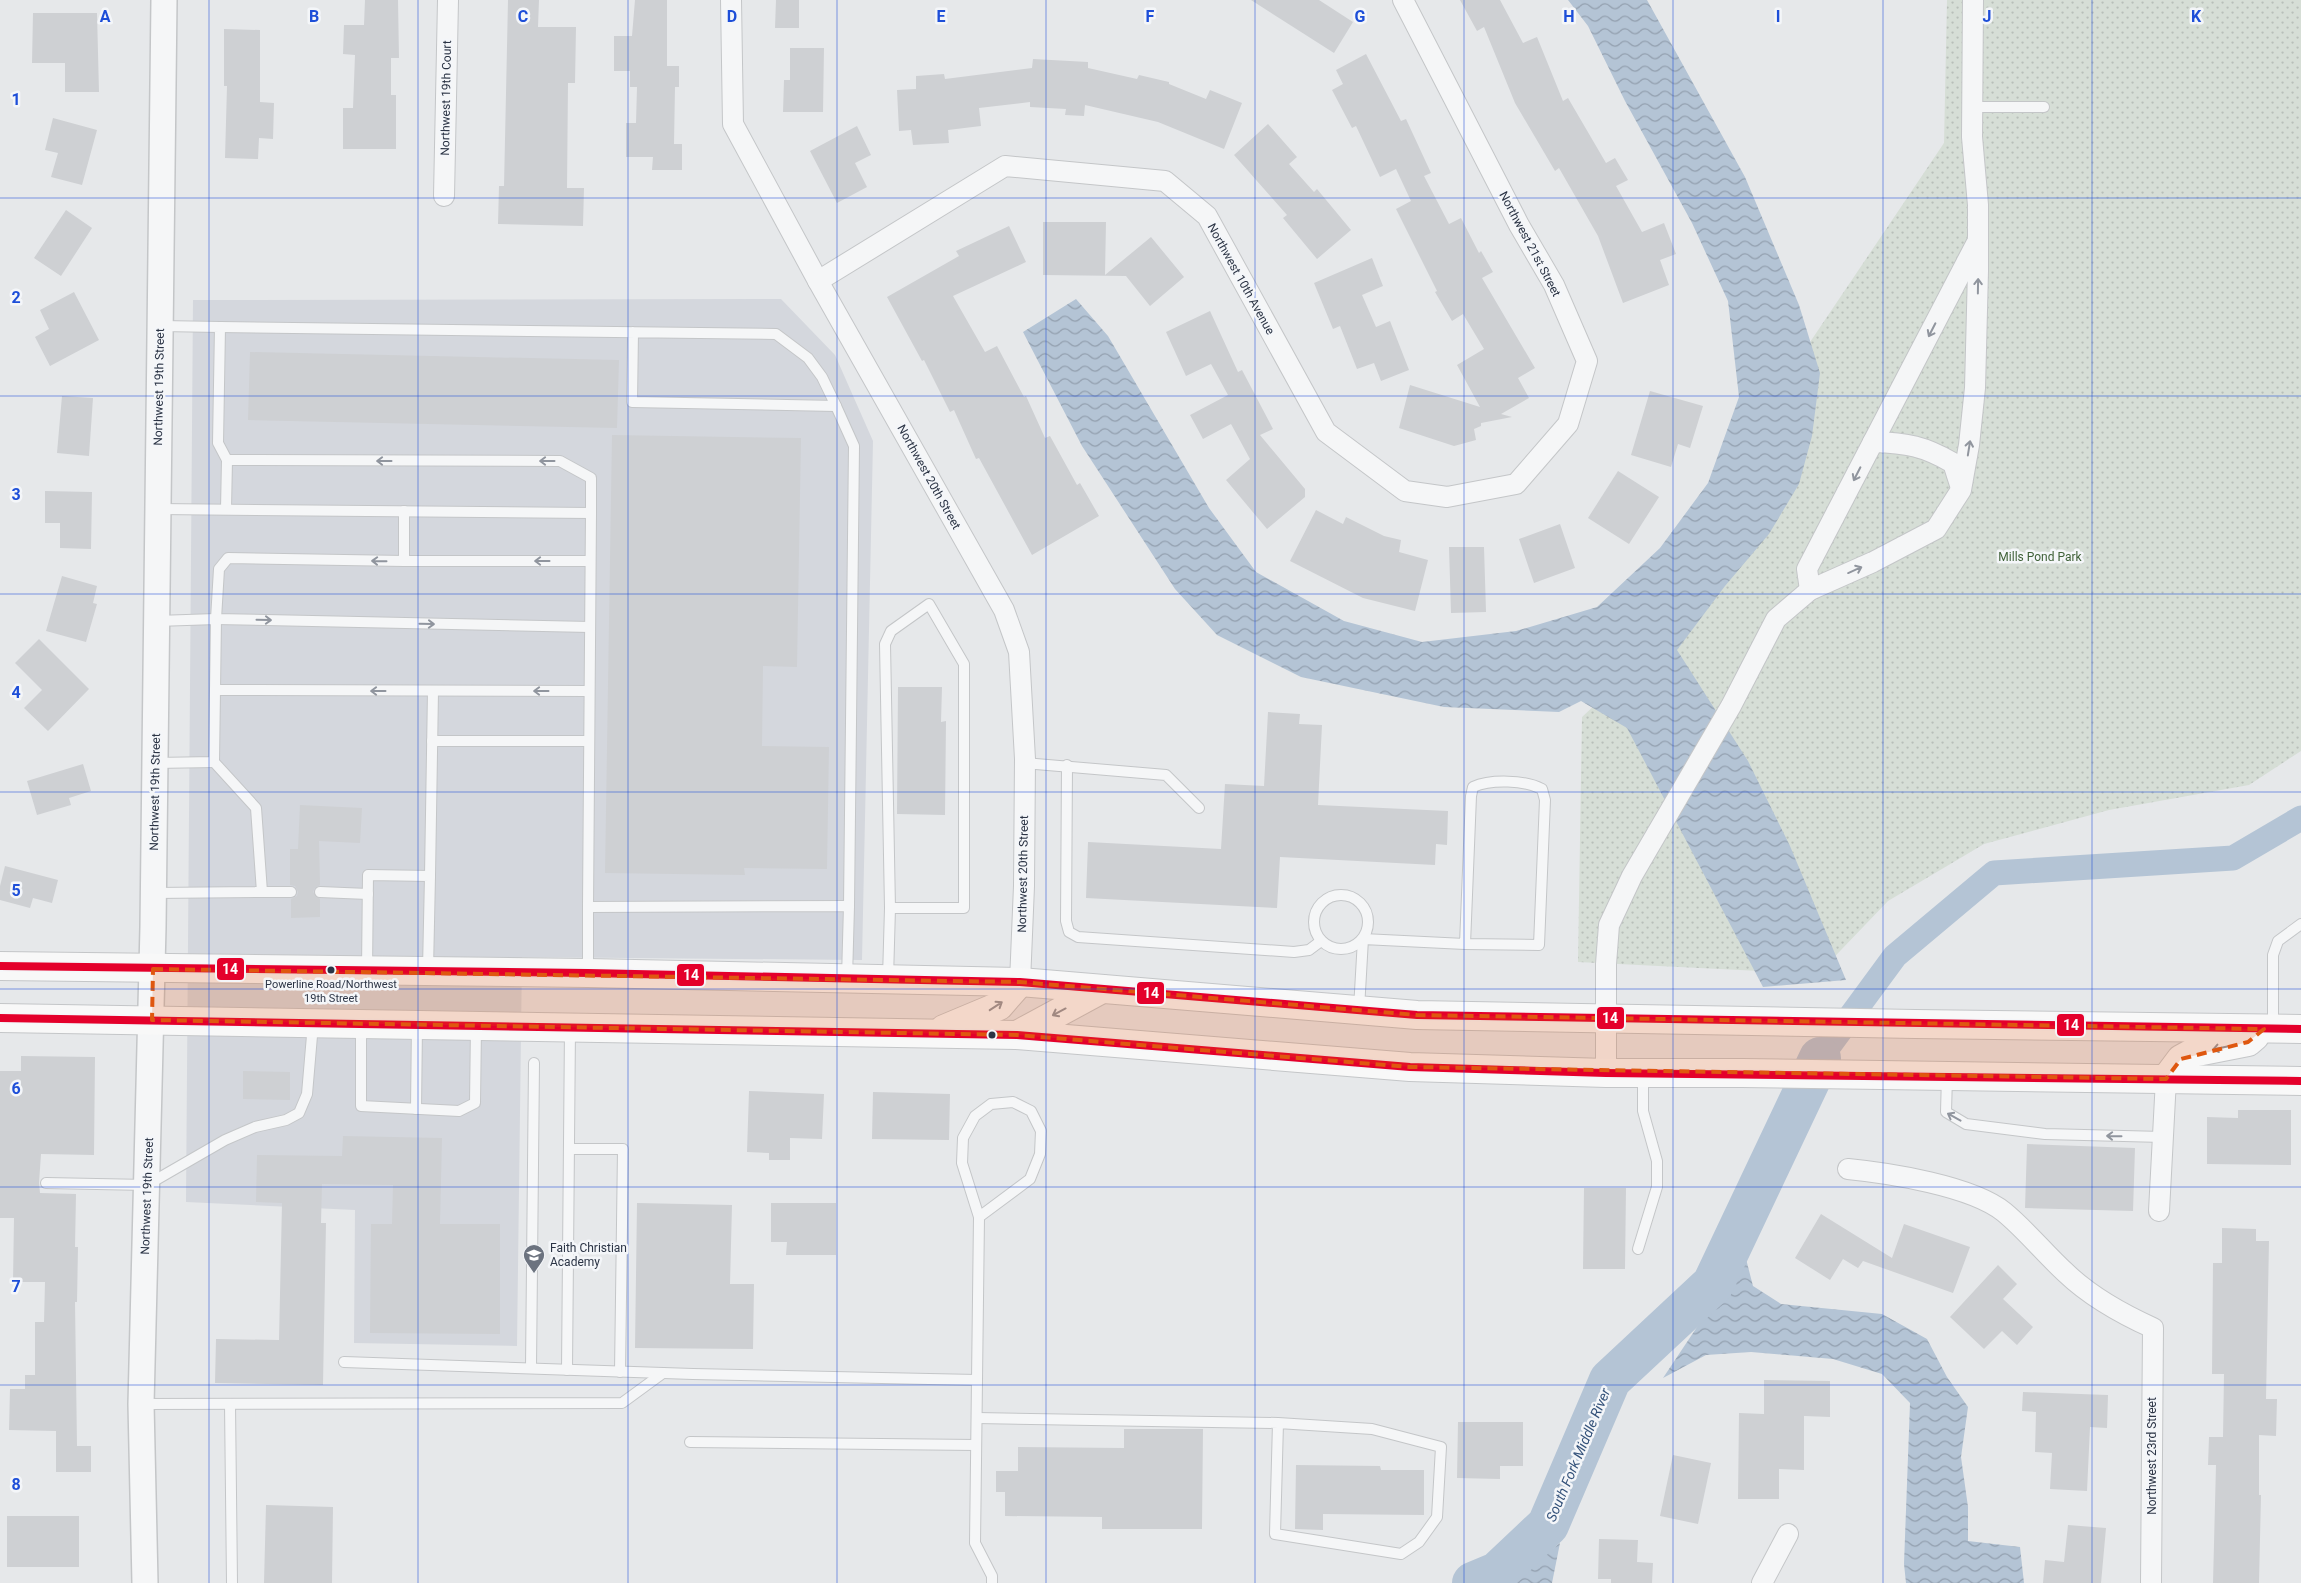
<svg xmlns="http://www.w3.org/2000/svg" width="2301" height="1583" font-family="Roboto,sans-serif">
  <style>
    .built { fill: #d4d7dd }
    .park { fill: url(#park-dots) }
    .water { fill: url(#water-waves) }
    .lines { fill: none; stroke-linecap: round; stroke-linejoin: round }
    .canal { stroke: #b4c4d5; stroke-width: 25 }
    .river { stroke: #b4c4d5; stroke-width: 42 }
    .building { fill: #ced0d3 }
    .service-casing { stroke: #c4c6c8; stroke-width: 12 }
    .minor-casing { stroke: #c4c6c8; stroke-width: 22 }
    .tertiary-casing { stroke: #c4c6c8; stroke-width: 28 }
    .secondary-casing { stroke: #c4c6c8; stroke-width: 30 }
    .service { stroke: #f5f6f7; stroke-width: 10 }
    .minor { stroke: #f5f6f7; stroke-width: 20 }
    .tertiary { stroke: #f5f6f7; stroke-width: 25 }
    .secondary { stroke: #f8f8f8; stroke-width: 28 }
    .bus-1-casing { stroke: #f4f6f9; stroke-width: 11 }
    .bus-1 { stroke: #e4002b; stroke-width: 8 }
    .oneway { stroke: #90959e }
    .oneway2 { stroke: #92969e }
    .marked { fill: #df570f; fill-opacity: 0.2; stroke: #df570f; stroke-width: 4; stroke-dasharray: 10 6; stroke-linejoin: round }
    .grid { fill: none; stroke: #1d4ed8; stroke-width: 1; stroke-opacity: 0.55 }
    .bus-dot { fill: #2b3445; stroke: #f4f6f9; stroke-width: 2 }
    .labels { text-anchor: middle; stroke-width: 5; stroke-linejoin: round; paint-order: stroke }
    .bus-label { font-size: 11px; fill: #2b3445; stroke: #f4f6f9 }
    .street-label { font-size: 12px; fill: #2b3445; stroke: #f4f6f9 }
    .park-label { font-size: 12px; fill: #3f6138; stroke: #f4f6f9 }
    .poi-label { font-size: 12px; fill: #2b3445; stroke: #f4f6f9; text-anchor: start }
    .water-label { font-size: 14px; font-style: italic; fill: #34527a; stroke: #f4f6f9 }
    .grid-label { font-size: 16px; text-anchor: middle; font-weight: bold; fill: #1d4ed8; stroke: #f4f6f9; stroke-width: 5; stroke-linejoin: round; paint-order: stroke }
    .line-badge { stroke: #f4f6f9; stroke-width: 2 }
    .badge-label { font-size: 14px; text-anchor: middle; font-weight: bold; fill: #fff }
  </style>
  <defs>
    <pattern id="park-dots" width="8" height="8" patternUnits="userSpaceOnUse" patternTransform="scale(1.25)"><rect width="8" height="8" fill="#d6ded6"/><path d="M2 2h.1M6 6h.1" fill="none" stroke="#b8bfb9" stroke-width="1.8" stroke-linecap="round"/></pattern>
    <pattern id="water-waves" width="16" height="10" patternUnits="userSpaceOnUse" patternTransform="scale(1.25)"><rect width="16" height="10" fill="#b4c4d5"/><path d="M0 5q4-4 8 0t8 0" fill="none" stroke="#93a0af"/></pattern>
  </defs>
  <rect width="100%" height="100%" fill="#e6e8ea"/>
  <!-- built -->
  <polygon class="built" points="781,299 835,355 873,441 862,960 522,957 517,1346 354,1343 355,1210 186,1202 193,300"/>
  <!-- park -->
  <polygon class="park" points="1947,0 2301,0 2301,751 2249,785 2109,810 1984,844 1888,901 1818,974 1578,962 1582,717 1672,633 1802,354 1944,143"/>
  <!-- water -->
  <g class="water">
    <polygon points="1568,0 1647,0 1745,177 1799,305 1820,373 1812,436 1799,484 1769,534 1725,586 1677,650 1748,761 1790,846 1846,980 1763,987 1627,728 1581,701 1559,712 1444,707 1301,677 1217,635 1175,589 1082,446 1023,332 1076,299 1108,336 1209,508 1256,572 1344,621 1422,642 1516,631 1597,607 1660,548 1708,483 1739,397 1728,301 1692,223 1625,101 1588,26"/>
    <polygon points="1745,1255 1753,1286 1781,1304 1882,1314 1927,1339 1947,1377 1968,1407 1961,1457 1968,1507 1968,1541 2020,1547 2024,1583 1906,1583 1904,1564 1910,1403 1882,1374 1833,1359 1751,1352 1706,1355 1663,1378"/>
    <polygon points="1560,1543 1552,1583 1508,1583"/>
  </g>
  <g class="lines">
    <!-- canal -->
    <polyline class="canal" points="1820,1058 1895,956 1994,873 2233,858 2301,818"/>
    <!-- river -->
    <polyline class="river" points="1473,1583 1497,1573 1548,1525 1610,1380 1713,1284 1820,1058"/>
  </g>
  <!-- building -->
  <g class="building">
    <polygon points="365,0 398,0 399,58 391,58 391,95 396,95 396,149 343,149 343,108 353,108 355,55 343,54 344,25 364,25"/>
    <polygon points="508,0 539,0 538,27 576,27 575,83 568,83 567,188 584,188 583,226 498,224 499,186 504,186"/>
    <polygon points="635,0 667,0 667,66 679,66 679,87 675,87 674,144 682,144 682,170 652,170 653,157 626,157 626,123 636,123 637,87 630,87 630,71 614,71 614,36 632,36"/>
    <polygon points="776,0 799,0 799,28 775,28"/>
    <polygon points="1251,0 1319,0 1353,22 1334,53"/>
    <polygon points="1460,0 1500,0 1523,43 1537,37 1563,101 1568,98 1606,163 1615,158 1628,180 1616,186 1642,232 1664,223 1676,254 1660,260 1669,285 1623,303 1598,236 1559,168 1555,171 1515,103 1484,27 1477,31"/>
    <polygon points="33,13 97,13 99,92 65,92 65,63 32,63"/>
    <polygon points="224,29 260,30 260,102 274,103 273,139 259,138 258,159 225,158 227,86 224,86"/>
    <polygon points="790,48 824,48 823,112 783,112 784,80 790,80"/>
    <polygon points="1366,54 1401,121 1406,119 1431,173 1424,176 1449,224 1461,218 1479,253 1481,251 1493,272 1482,278 1535,368 1518,378 1529,398 1501,414 1512,417 1481,423 1481,426 1474,429 1476,440 1454,446 1399,428 1410,385 1480,407 1457,365 1484,349 1463,314 1452,321 1435,292 1437,291 1396,209 1411,201 1396,169 1380,177 1356,126 1352,128 1332,90 1343,84 1336,70"/>
    <polygon points="1033,59 1088,62 1088,68 1137,79 1139,75 1169,82 1169,84 1206,99 1210,90 1242,103 1224,149 1158,122 1085,105 1084,116 1065,115 1066,109 1030,107 1030,102 979,108 981,126 948,130 949,143 913,145 911,130 899,131 897,90 916,89 916,76 944,74 945,79 1032,68"/>
    <polygon points="53,118 97,130 82,185 51,177 58,153 45,150"/>
    <polygon points="1268,124 1297,157 1289,164 1314,192 1317,189 1351,230 1317,259 1283,218 1287,215 1234,155"/>
    <polygon points="857,126 871,155 855,163 867,187 837,203 810,151"/>
    <polygon points="66,210 92,228 61,276 34,258"/>
    <polygon points="1043,222 1106,222 1105,275 1151,237 1184,277 1150,306 1126,276 1043,275"/>
    <polygon points="1009,226 1026,262 953,296 985,352 997,346 1024,397 1026,396 1045,438 1050,436 1077,485 1080,483 1099,516 1032,555 979,458 976,459 954,410 950,412 924,360 922,361 887,297 959,256 956,251"/>
    <polygon points="1372,258 1383,286 1362,295 1376,327 1390,321 1409,370 1381,381 1374,363 1357,369 1340,326 1333,329 1314,283"/>
    <polygon points="74,292 99,340 50,366 35,337 49,329 40,310"/>
    <polygon points="1210,311 1238,372 1242,370 1273,429 1260,435 1305,489 1305,497 1267,529 1226,480 1250,459 1231,424 1203,439 1190,415 1228,395 1211,364 1186,376 1166,332"/>
    <polygon points="250,352 619,360 617,428 248,420"/>
    <polygon points="1650,391 1703,406 1690,448 1678,444 1671,467 1631,455"/>
    <polygon points="62,396 93,398 89,456 57,453"/>
    <polygon points="612,435 801,438 797,667 763,666 762,746 829,747 827,869 744,868 745,875 605,873"/>
    <polygon points="1618,471 1659,497 1629,544 1588,518"/>
    <polygon points="45,491 92,492 91,549 60,548 60,523 45,523"/>
    <polygon points="1316,510 1343,524 1346,517 1384,536 1401,540 1399,552 1428,560 1415,611 1363,598 1290,561"/>
    <polygon points="1560,524 1575,568 1534,583 1519,539"/>
    <polygon points="1449,547 1484,547 1486,612 1451,613"/>
    <polygon points="62,576 97,586 93,603 97,604 86,642 46,631"/>
    <polygon points="39,639 89,689 48,731 24,708 42,690 15,663"/>
    <polygon points="898,687 942,687 941,722 946,721 945,815 897,814"/>
    <polygon points="1268,712 1300,714 1299,724 1322,725 1318,805 1448,811 1447,845 1436,844 1435,865 1280,857 1277,908 1086,898 1088,842 1221,849 1225,784 1264,786"/>
    <polygon points="83,764 91,791 69,798 71,805 37,815 27,781"/>
    <polygon points="300,805 362,808 360,843 319,841 320,885 315,888 313,892 320,899 320,917 291,918 291,899 297,896 298,892 295,886 290,885 290,849 298,849"/>
    <polygon points="5,866 58,880 52,903 33,898 30,908 0,900 0,886"/>
    <polygon points="21,1056 95,1057 94,1155 41,1154 39,1183 40,1193 76,1194 75,1247 78,1247 77,1302 75,1302 77,1446 91,1446 91,1472 56,1472 56,1431 9,1430 10,1389 25,1389 25,1375 35,1375 35,1322 44,1322 45,1282 13,1282 14,1218 0,1218 0,1071 21,1071"/>
    <polygon points="243,1071 290,1072 290,1100 243,1099"/>
    <polygon points="749,1091 824,1094 822,1139 790,1138 790,1160 769,1160 769,1153 747,1152"/>
    <polygon points="873,1092 950,1094 949,1140 872,1139"/>
    <polygon points="2238,1110 2291,1110 2291,1165 2207,1164 2207,1117 2238,1118"/>
    <polygon points="343,1136 442,1138 440,1224 500,1224 500,1334 370,1333 371,1224 392,1224 393,1185 322,1184 321,1223 326,1223 323,1385 215,1383 216,1339 279,1340 282,1203 256,1202 257,1155 342,1156"/>
    <polygon points="2027,1144 2135,1148 2133,1211 2025,1208"/>
    <polygon points="1584,1188 1626,1188 1625,1269 1583,1269"/>
    <polygon points="637,1203 732,1205 730,1284 754,1284 753,1349 635,1348"/>
    <polygon points="771,1203 836,1203 836,1255 786,1255 787,1242 771,1242"/>
    <polygon points="1821,1214 1892,1258 1904,1224 1970,1247 1953,1293 1863,1261 1858,1268 1843,1259 1830,1280 1795,1258"/>
    <polygon points="2222,1228 2256,1229 2256,1241 2269,1241 2266,1399 2277,1399 2276,1436 2259,1435 2259,1495 2261,1495 2259,1583 2213,1583 2216,1465 2208,1465 2209,1437 2223,1437 2224,1374 2212,1374 2213,1263 2222,1263"/>
    <polygon points="1998,1265 2017,1284 2003,1299 2033,1327 2017,1345 2002,1331 1984,1349 1950,1317"/>
    <polygon points="1764,1380 1830,1381 1830,1417 1804,1416 1804,1470 1779,1469 1779,1499 1738,1499 1739,1413 1764,1414"/>
    <polygon points="2023,1392 2108,1395 2107,1428 2090,1427 2087,1491 2050,1489 2052,1453 2035,1452 2036,1412 2022,1411"/>
    <polygon points="1458,1422 1523,1422 1523,1466 1500,1466 1500,1479 1457,1478"/>
    <polygon points="1124,1429 1203,1429 1202,1529 1102,1529 1102,1517 1005,1516 1005,1492 996,1492 996,1471 1018,1471 1018,1447 1124,1448"/>
    <polygon points="1673,1455 1711,1463 1698,1524 1660,1516"/>
    <polygon points="1296,1465 1380,1466 1381,1470 1424,1470 1424,1515 1323,1514 1323,1530 1295,1529"/>
    <polygon points="266,1505 333,1507 332,1583 264,1583"/>
    <rect x="7" y="1516" width="72" height="51"/>
    <polygon points="2068,1525 2106,1528 2101,1583 2043,1583 2045,1560 2064,1562"/>
    <polygon points="1599,1539 1638,1540 1637,1562 1653,1563 1652,1583 1611,1583 1611,1579 1598,1579"/>
  </g>
  <g class="lines">
    <!-- service casing -->
    <g class="service-casing">
      <g id="service">
        <polyline points="1972,107 2044,107"/>
        <polyline points="161,326 220,327 218,443 227,460 226,509"/>
        <polyline points="220,327 776,334 808,358 822,377 836,406 632,402 633,332"/>
        <polyline points="836,406 854,446 849,906"/>
        <polyline points="158,509 591,513 591,478 560,461 227,460"/>
        <polyline points="404,561 404,511"/>
        <polyline points="590,627 216,619 219,569 228,558 404,561 590,561"/>
        <polyline points="215,690 589,691"/>
        <polyline points="432,741 589,741"/>
        <polyline points="155,763 214,762 216,619 157,621"/>
        <polyline points="1024,763 1166,775 1199,808"/>
        <polyline points="1067,765 1066,921 1069,932 1078,937 1294,952 1309,950 1321,941"/>
        <polyline points="430,876 433,691"/>
        <polyline points="262,892 291,892"/>
        <polyline points="320,892 368,894"/>
        <polyline points="154,893 262,892 256,808 214,762"/>
        <circle cx="1341" cy="922" r="27"/>
        <polyline points="588,907 591,513"/>
        <polyline points="367,970 368,875 430,876 428,969"/>
        <polyline points="588,972 588,907 849,906 847,978"/>
        <polyline points="888,978 890,908 964,908 964,664 929,604 891,631 885,644 890,908"/>
        <path d="M1359,1009L1363,939L1465,944L1471,796L1473,787C1491,779 1525,780 1542,789L1545,800L1539,945L1465,944"/>
        <polyline points="361,1026 361,1106 459,1111 475,1103 476,1026"/>
        <polyline points="2273,1028 2273,955 2278,941 2301,924"/>
        <polyline points="1947,1076 1946,1112 1966,1124 2045,1134 2163,1137"/>
        <polyline points="416,1109 417,1025"/>
        <polyline points="569,1149 623,1149 620,1372"/>
        <polyline points="46,1183 147,1185 225,1140 255,1127 286,1120 299,1113 307,1094 313,1024"/>
        <polyline points="979,1217 1030,1179 1040,1154 1041,1131 1031,1111 1013,1102 991,1104 975,1116 963,1138 962,1163 979,1217 975,1543 992,1576 992,1583"/>
        <polyline points="1638,1249 1657,1187 1657,1161 1643,1111 1643,1074"/>
        <polyline points="344,1362 693,1374 977,1380"/>
        <polyline points="531,1368 534,1063"/>
        <polyline points="567,1370 570,1028"/>
        <polyline points="141,1404 622,1403 663,1373"/>
        <polyline points="230,1404 232,1583"/>
        <polyline points="977,1418 1278,1423 1275,1534 1401,1554 1419,1542 1437,1517 1441,1447 1372,1429 1278,1423"/>
        <polyline points="690,1442 976,1445"/>
      </g>
    </g>
    <!-- minor casing -->
    <g class="minor-casing">
      <g id="minor">
        <polyline points="731,0 733,124 818,281 1004,610 1019,652 1025,759 1024,886 1020,982"/>
        <polyline points="444,196 448,0"/>
        <polyline points="818,281 1005,166 1165,181 1207,216 1326,432 1405,491 1447,497 1516,484 1568,424 1587,361 1554,285 1519,225 1403,0"/>
        <path d="M1873,442C1907,443 1924,446 1953,463L1961,488"/>
        <polyline points="1810,590 1807,569 1976,244"/>
        <polyline points="1606,1073 1606,964 1609,925 1632,876 1731,706 1776,619 1810,590 1873,562 1936,529 1961,490 1969,445 1975,388 1978,271 1978,205 1972,137 1973,0"/>
        <path d="M1848,1169C1889,1173 1972,1186 2004,1212C2026,1230 2045,1254 2066,1273C2091,1297 2122,1314 2153,1328L2151,1583"/>
        <polyline points="2159,1211 2166,1079"/>
        <polyline points="1762,1583 1788,1534"/>
      </g>
    </g>
    <!-- tertiary casing -->
    <g class="tertiary-casing">
      <polyline id="tertiary" points="145,1583 141,1404 153,927 164,0"/>
    </g>
    <!-- secondary casing -->
    <g class="secondary-casing">
      <g id="secondary">
        <polyline points="0,966 588,973 1020,982 1417,1015 1915,1024 2301,1029"/>
        <polyline points="0,1018 1017,1035 1410,1067 1606,1073 1742,1073 2301,1081"/>
        <polyline points="944,1029 999,1006 1020,982"/>
        <polyline points="1017,1035 1102,989"/>
        <polyline points="2166,1079 2181,1059 2192,1053 2248,1042 2255,1036"/>
      </g>
    </g>
    <!-- service -->
    <use href="#service" class="service"/>
    <!-- minor -->
    <use href="#minor" class="minor"/>
    <!-- tertiary -->
    <use href="#tertiary" class="tertiary"/>
    <!-- secondary -->
    <use href="#secondary" class="secondary"/>
    <!-- bus-1 casing -->
    <g class="bus-1-casing">
      <g id="bus-1">
        <polyline points="0,966 588,973 1020,982 1417,1015 2301,1029"/>
        <polyline points="0,1018 1017,1035 1410,1067 1606,1073 2301,1081"/>
      </g>
    </g>
    <!-- bus-1 -->
    <use href="#bus-1" class="bus-1"/>
  </g>
  <!-- one-way arrows -->
  <defs><path id="oneway-shaft" d="M-6 0H5M1.5-3L5.5 0L1.5 3" fill="none" stroke-width="1.6" stroke-linecap="round" stroke-linejoin="round" transform="scale(1.25)"/></defs>
  <g class="oneway">
    <use href="#oneway-shaft" transform="translate(1978 286) rotate(-89)"/>
    <use href="#oneway-shaft" transform="translate(1932 330) rotate(117)"/>
    <use href="#oneway-shaft" transform="translate(1969 448) rotate(-81)"/>
    <use href="#oneway-shaft" transform="translate(384 461) rotate(-180)"/>
    <use href="#oneway-shaft" transform="translate(547 461) rotate(-180)"/>
    <use href="#oneway-shaft" transform="translate(1857 474) rotate(117)"/>
    <use href="#oneway-shaft" transform="translate(379 561) rotate(-179)"/>
    <use href="#oneway-shaft" transform="translate(542 561) rotate(180)"/>
    <use href="#oneway-shaft" transform="translate(1855 570) rotate(-24)"/>
    <use href="#oneway-shaft" transform="translate(264 620) rotate(1)"/>
    <use href="#oneway-shaft" transform="translate(427 624) rotate(1)"/>
    <use href="#oneway-shaft" transform="translate(378 691) rotate(-180)"/>
    <use href="#oneway-shaft" transform="translate(541 691) rotate(-180)"/>
    <use href="#oneway-shaft" transform="translate(1954 1117) rotate(-151)"/>
    <use href="#oneway-shaft" transform="translate(2114 1136) rotate(-179)"/>
  </g>
  <g class="oneway2">
    <use href="#oneway-shaft" transform="translate(996 1006) rotate(-33)"/>
    <use href="#oneway-shaft" transform="translate(1059 1012) rotate(152)"/>
    <use href="#oneway-shaft" transform="translate(2220 1048) rotate(169)"/>
  </g>
  <!-- marked area -->
  <path class="marked" d="M153,969L1020,982L1417,1015L2264,1029L2248,1042L2181,1059L2166,1079L1410,1067L1017,1035L152,1020Z"/>
  <!-- grid -->
  <path class="grid" d="M209,0V1583M418,0V1583M628,0V1583M837,0V1583M1046,0V1583M1255,0V1583M1464,0V1583M1673,0V1583M1883,0V1583M2092,0V1583M0,198H2301M0,396H2301M0,594H2301M0,792H2301M0,989H2301M0,1187H2301M0,1385H2301"/>
  <!-- icons -->
  <defs>
    <g id="school-pin" transform="scale(1.125)"><path d="M0 17L-7.5 6A9.5 9.5 0 1 1 7.5 6Z" fill="#6c737f" stroke="#f4f6f9"/><path d="M0-5L7-2L0 1L-7-2ZM-4 1L0 2.5L4 1V4Q0 6-4 4Z" fill="#fff"/></g>
  </defs>
  <g fill-rule="evenodd">
    <use href="#school-pin" x="534" y="1255"/>
  </g>
  <!-- markers -->
  <g class="bus-dot">
    <circle cx="331" cy="970" r="4.5"/>
    <circle cx="992" cy="1035" r="4.5"/>
  </g>
  <g class="labels">
    <!-- bus labels -->
    <g class="bus-label">
      <text x="331" y="988">Powerline Road/Northwest<tspan x="331" dy="14">19th Street</tspan></text>
    </g>
    <!-- street labels -->
    <g class="street-label">
      <text transform="translate(446 98) rotate(-89)" y="4">Northwest 19th Court</text>
      <text transform="translate(1530 244) rotate(62)" y="4">Northwest 21st Street</text>
      <text transform="translate(1241 279) rotate(61)" y="4">Northwest 10th Avenue</text>
      <text transform="translate(159 387) rotate(-89)" y="4">Northwest 19th Street</text>
      <text transform="translate(929 477) rotate(61)" y="4">Northwest 20th Street</text>
      <text transform="translate(155 792) rotate(-89)" y="4">Northwest 19th Street</text>
      <text transform="translate(1023 874) rotate(-89)" y="4">Northwest 20th Street</text>
      <text transform="translate(147 1196) rotate(-88)" y="4">Northwest 19th Street</text>
      <text transform="translate(2152 1456) rotate(-90)" y="4">Northwest 23rd Street</text>
    </g>
    <!-- park labels -->
    <g class="park-label">
      <text x="2040" y="561">Mills Pond Park</text>
    </g>
    <!-- poi labels -->
    <g class="poi-label">
      <text x="550" y="1252">Faith Christian<tspan x="550" dy="14">Academy</tspan></text>
    </g>
    <!-- water labels -->
    <g class="water-label">
      <text transform="translate(1578 1455) rotate(-67)" y="5">South Fork Middle River</text>
    </g>
  </g>
  <g class="grid-label">
    <text x="105" y="22">A</text>
    <text x="314" y="22">B</text>
    <text x="523" y="22">C</text>
    <text x="732" y="22">D</text>
    <text x="941" y="22">E</text>
    <text x="1150" y="22">F</text>
    <text x="1360" y="22">G</text>
    <text x="1569" y="22">H</text>
    <text x="1778" y="22">I</text>
    <text x="1987" y="22">J</text>
    <text x="2196" y="22">K</text>
    <text x="16" y="105">1</text>
    <text x="16" y="303">2</text>
    <text x="16" y="500">3</text>
    <text x="16" y="698">4</text>
    <text x="16" y="896">5</text>
    <text x="16" y="1094">6</text>
    <text x="16" y="1292">7</text>
    <text x="16" y="1490">8</text>
  </g>
  <g class="line-badge">
    <rect x="216" y="957" width="29" height="24" rx="5" fill="#e4002b"/>
    <rect x="676" y="963" width="29" height="24" rx="5" fill="#e4002b"/>
    <rect x="1136" y="981" width="29" height="24" rx="5" fill="#e4002b"/>
    <rect x="1596" y="1006" width="29" height="24" rx="5" fill="#e4002b"/>
    <rect x="2056" y="1013" width="29" height="24" rx="5" fill="#e4002b"/>
  </g>
  <g class="badge-label">
    <text x="230" y="974">14</text>
    <text x="691" y="980">14</text>
    <text x="1151" y="998">14</text>
    <text x="1610" y="1023">14</text>
    <text x="2071" y="1030">14</text>
  </g>
</svg>
